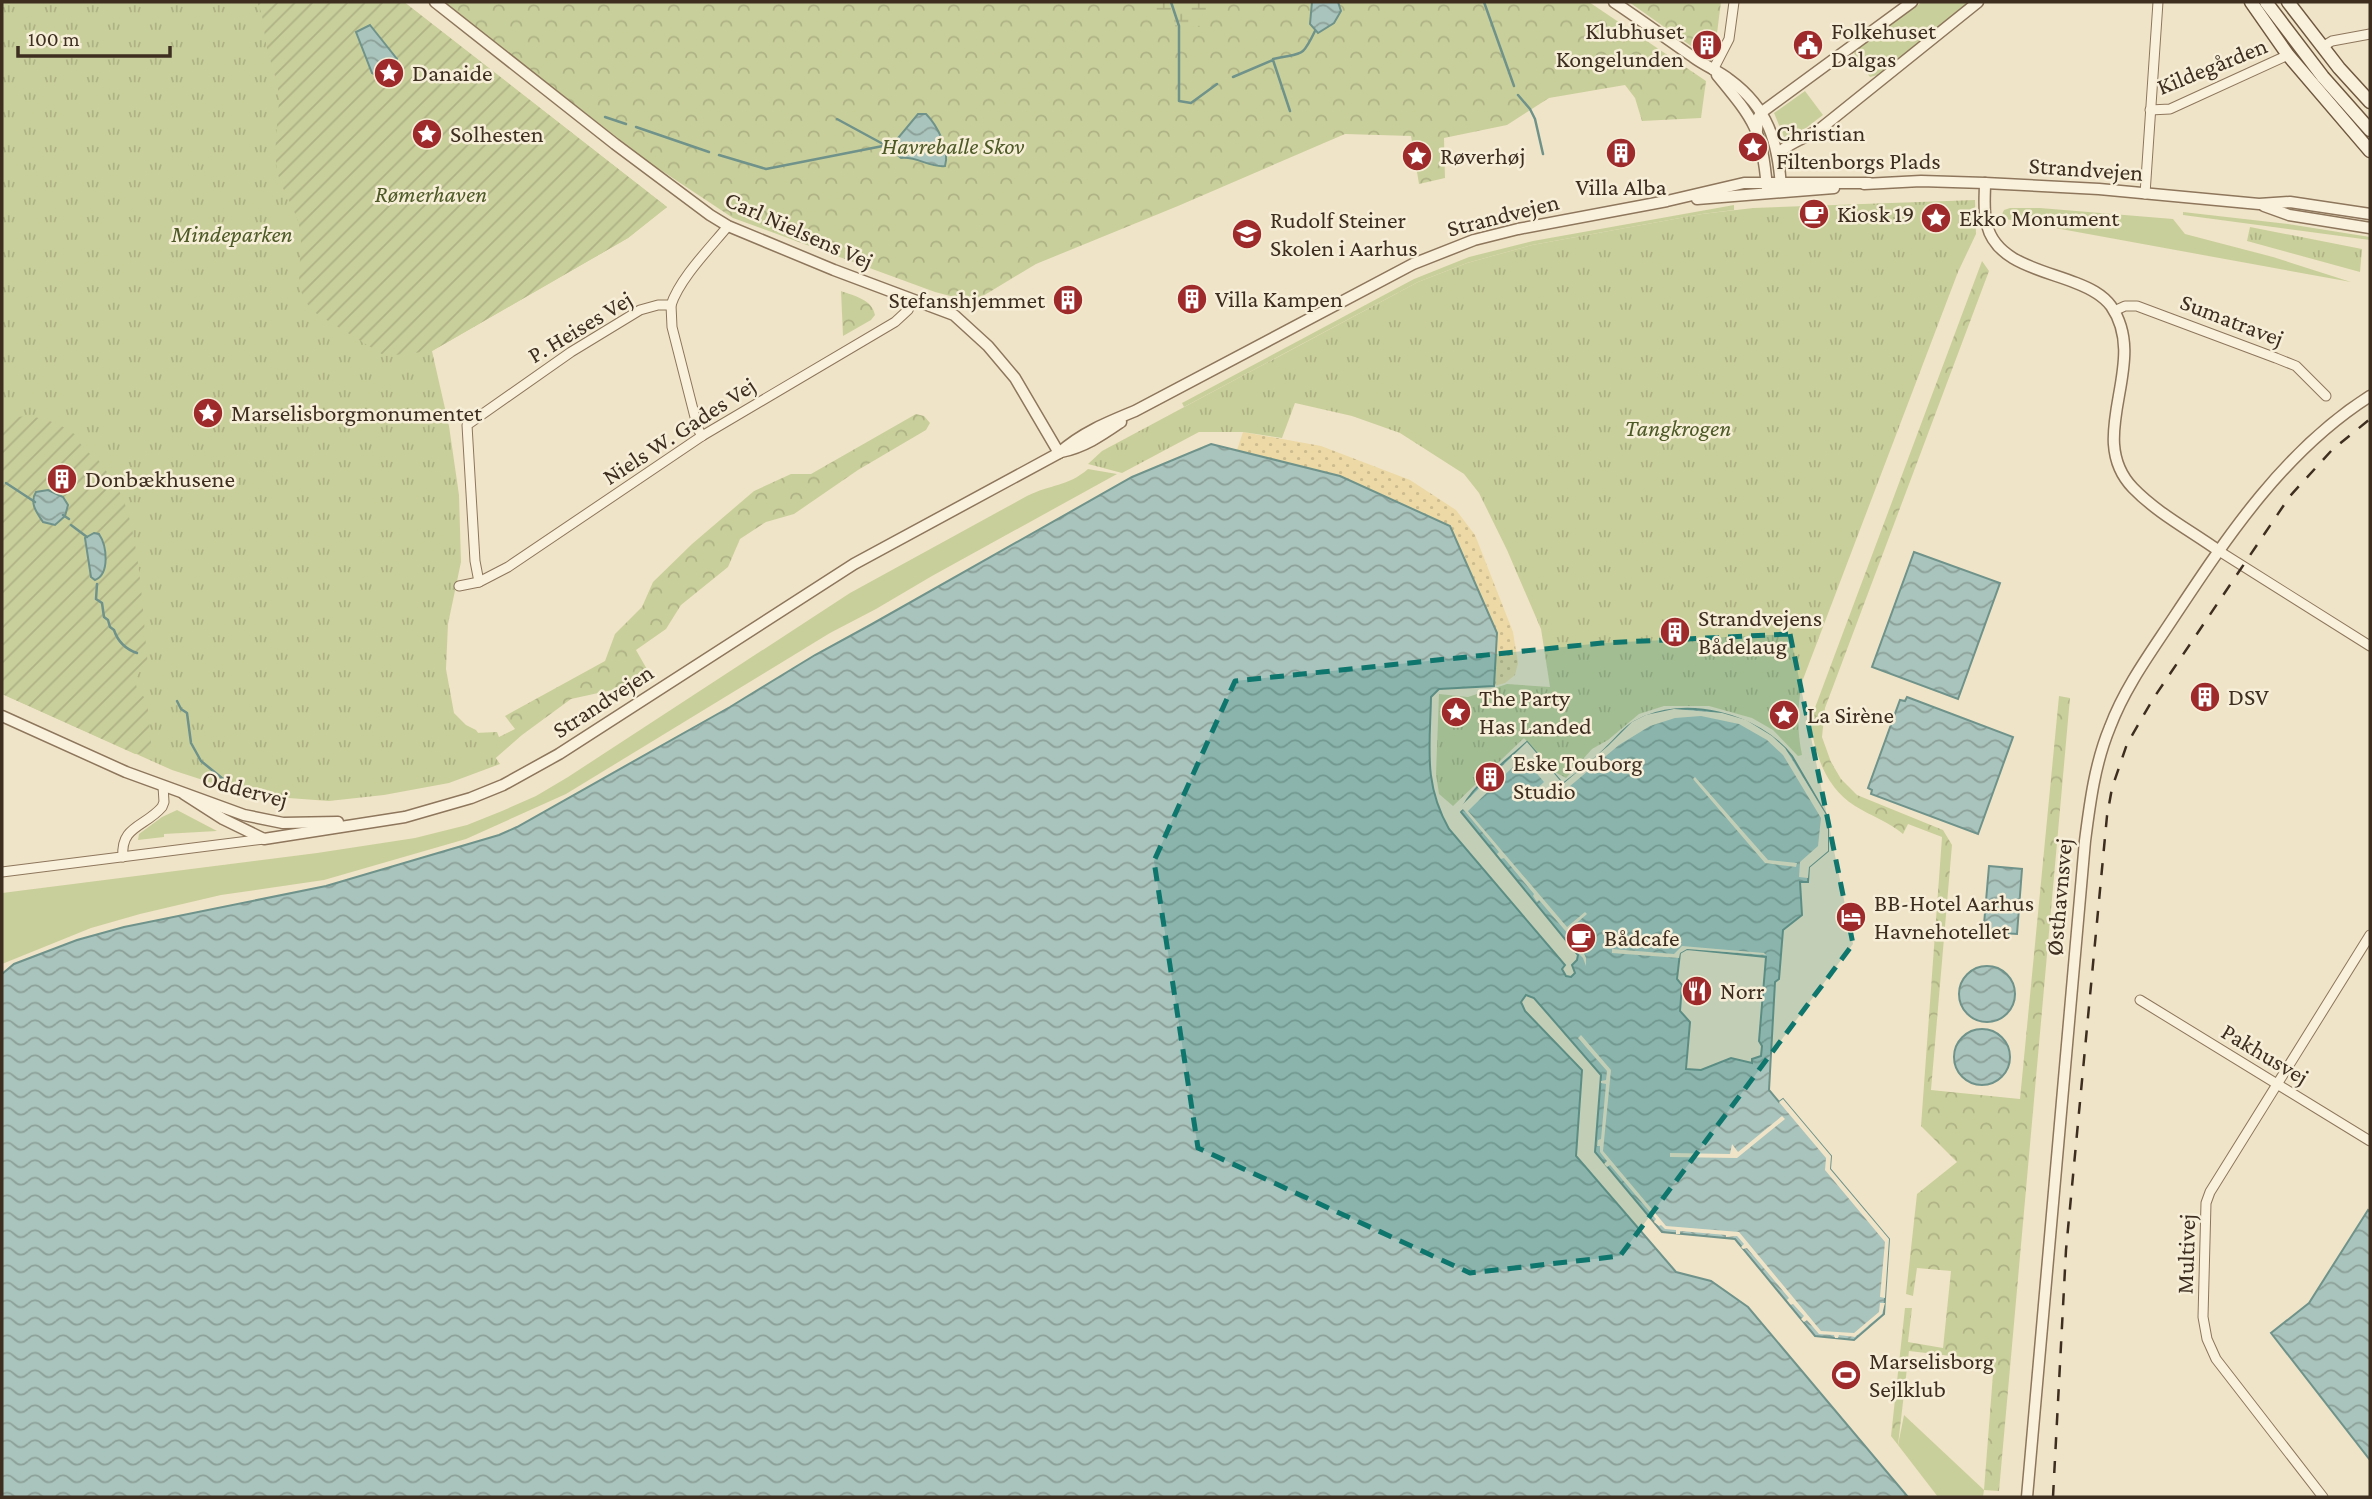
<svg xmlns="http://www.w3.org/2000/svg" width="2372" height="1499" font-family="'Crimson Pro',serif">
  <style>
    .grass { fill: #c9cf9b }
    .forest { fill: url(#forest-crowns) }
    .wetland { fill: url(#wetland-marsh) }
    .sand { fill: url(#sand-dots) }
    .park { fill: url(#park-tufts) }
    .garden { fill: url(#garden-furrows) }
    .water { fill: url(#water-waves); stroke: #6f938a; stroke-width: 2; fill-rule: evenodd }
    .pier { fill: #f0e4c8 }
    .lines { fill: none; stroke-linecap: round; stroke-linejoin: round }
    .stream { stroke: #6f938a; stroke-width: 2.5 }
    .minor-casing { stroke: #8d765c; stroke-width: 11 }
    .tertiary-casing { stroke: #8d765c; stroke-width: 13 }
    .secondary-casing { stroke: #6f573f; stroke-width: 15 }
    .minor { stroke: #faf1dc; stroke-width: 9 }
    .tertiary { stroke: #faf1dc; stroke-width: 10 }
    .secondary { stroke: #faf1dc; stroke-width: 12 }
    .rail { stroke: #3d2e20; stroke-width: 2.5; stroke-dasharray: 12 12; stroke-linecap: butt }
    .marked { fill: #0f766e; fill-opacity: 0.2; stroke: #0f766e; stroke-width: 5; stroke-dasharray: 14 9; stroke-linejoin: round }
    .labels { text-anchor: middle; stroke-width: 5; stroke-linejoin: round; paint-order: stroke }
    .poi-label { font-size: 24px; fill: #3d2e20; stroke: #f7eed8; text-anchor: start }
    .street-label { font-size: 24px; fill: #3d2e20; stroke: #f7eed8 }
    .park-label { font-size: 24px; font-style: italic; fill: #4d5a26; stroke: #f7eed8 }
  </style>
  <defs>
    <pattern id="forest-crowns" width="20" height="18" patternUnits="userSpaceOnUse" patternTransform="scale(1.75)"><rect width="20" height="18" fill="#c9cf9b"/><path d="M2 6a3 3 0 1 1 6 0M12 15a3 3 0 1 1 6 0" fill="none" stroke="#aeb285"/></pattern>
    <pattern id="wetland-marsh" width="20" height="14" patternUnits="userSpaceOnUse" patternTransform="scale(1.75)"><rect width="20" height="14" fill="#c9cf9b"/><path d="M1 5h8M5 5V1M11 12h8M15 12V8" fill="none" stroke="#aeb285"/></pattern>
    <pattern id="sand-dots" width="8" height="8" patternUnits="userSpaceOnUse" patternTransform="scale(1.75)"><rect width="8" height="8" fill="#ecd9a5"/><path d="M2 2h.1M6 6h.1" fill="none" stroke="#cbbb8e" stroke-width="1.8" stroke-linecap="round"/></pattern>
    <pattern id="park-tufts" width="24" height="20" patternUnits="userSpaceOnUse" patternTransform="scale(1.75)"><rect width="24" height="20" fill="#c9cf9b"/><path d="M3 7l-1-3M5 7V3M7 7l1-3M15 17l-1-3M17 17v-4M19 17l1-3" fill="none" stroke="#aeb285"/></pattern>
    <pattern id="garden-furrows" width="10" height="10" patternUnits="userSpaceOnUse" patternTransform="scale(1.75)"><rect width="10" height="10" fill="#c9cf9b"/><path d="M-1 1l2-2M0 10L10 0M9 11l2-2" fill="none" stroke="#aeb285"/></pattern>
    <pattern id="water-waves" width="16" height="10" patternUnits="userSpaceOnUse" patternTransform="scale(1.75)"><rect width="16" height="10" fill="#a9c4bc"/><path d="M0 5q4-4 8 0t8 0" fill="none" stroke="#8ba098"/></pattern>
  </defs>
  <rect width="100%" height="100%" fill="#f0e4c8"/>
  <!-- grass -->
  <g class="grass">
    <polygon points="1922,2 1970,2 1878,75 1870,77 1855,57 1854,51"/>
    <polygon points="1805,91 1823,115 1806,128 1784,137 1774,113"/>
    <polygon points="1734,205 1734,210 1702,214 1532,245 1467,263 1418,282 1184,407 1182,403 1414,279 1469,257 1533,241"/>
    <polygon points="2010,208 2040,208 2173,219 2185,234 2273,257 2351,282 2000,218 2004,210"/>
    <polygon points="2183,212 2288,224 2370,237 2370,240 2183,215"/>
    <path d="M1088,469L1117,474L932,576L876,609L830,633L566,794L466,839L324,880L221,895L140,914L91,928L2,964V893L317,853L415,838L467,825L502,811L536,796L568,777L850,593L1027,496C1051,484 1067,487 1088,469Z"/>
    <polygon points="177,810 217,831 164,834 164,837 138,840 139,834 162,817"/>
    <polygon points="1904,1415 1984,1490 1983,1497 1938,1497 1898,1445"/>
  </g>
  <!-- forest -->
  <g class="forest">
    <polygon points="444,2 1589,2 1706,81 1701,118 1642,121 1635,98 1625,85 1549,98 1507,125 1444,138 1445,178 1419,184 1411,136 1345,134 1178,206 1036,264 973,302 935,292 733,218 647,161"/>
    <polygon points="1629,2 1721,2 1716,41 1708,58"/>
    <path d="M1982,261L1989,271L1825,708L1822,737L1831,762L1841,779L1857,795L1943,830L1952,845L1931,1090L2020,1099L2059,696L2070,698L1999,1491L1984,1490L1994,1361L1909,1351L1898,1445L1891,1436L1905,1308H1912L1908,1342L1943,1348L1951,1271L1917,1268L1913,1296L1906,1294L1917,1194L1957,1162L1921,1126L1942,837L1908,824L1903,834C1889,822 1871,816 1855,806C1825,787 1815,754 1810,721Z"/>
    <path d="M841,291C854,296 872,299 875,315L871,320L843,336Z"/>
    <polygon points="916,414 924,416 930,423 926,430 858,470 794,514 766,522 740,539 728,567 681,605 666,629 636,650 648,671 621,688 571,699 522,735 490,763 474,733 497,732 499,737 515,729 505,716 605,661 615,634 642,607 653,582 692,544 754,491 791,474 811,474"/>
  </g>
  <!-- wetland -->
  <polygon class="wetland" points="1142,2 1207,2 1210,11 1204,27 1185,27 1157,21"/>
  <!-- sand -->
  <polygon class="sand" points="1243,432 1321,446 1410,480 1456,510 1475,535 1513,632 1518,663 1515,675 1505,683 1494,686 1497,633 1237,450"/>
  <!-- park -->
  <g class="park">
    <polygon points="2,2 404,2 667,207 628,238 432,351 449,426 459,495 461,562 448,624 446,669 454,713 466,725 476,730 500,764 449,783 384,795 329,801 249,795 172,770 2,694"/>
    <path d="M1975,200L1976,234L1958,272L1802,682C1797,708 1797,730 1802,755L1798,756L1773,730L1752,718L1709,706H1664L1639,714L1608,740L1592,749L1566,778L1551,770L1524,738L1453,806L1439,794L1436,774L1439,694L1468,697L1507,684L1550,687L1541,629L1507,550L1479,493L1464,474L1400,433L1352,416L1295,403L1282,438L1243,432H1199L1122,473L1088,464L1102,451L1418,282L1467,263L1532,245L1702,214L1753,208Z"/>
    <polygon points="2250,227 2362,249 2360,272 2247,241"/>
  </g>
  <!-- garden -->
  <g class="garden">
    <path d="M257,2H404L667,207L628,238L432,351L385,356L317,314C287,289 305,262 300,229C296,208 281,191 277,170C273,146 278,124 279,100C279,83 271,65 267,48C263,32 265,17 257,2Z"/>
    <path d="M29,416C47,419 62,424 77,436L75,438L90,454H94C106,471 121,489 127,510C141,556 143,617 148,665C132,674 132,690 147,699L152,753L135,754L2,694V418Z"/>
  </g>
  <!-- water -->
  <g class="water">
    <polygon points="1312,2 1338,2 1341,11 1334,23 1318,33 1310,24"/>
    <polygon points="370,25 397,59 396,66 378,76 372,73 356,32"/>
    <path d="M918,114H926C937,125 950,150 945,166C930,168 917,156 901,158L893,151V144Z"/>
    <path d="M1211,444L1340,476L1450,526L1497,633L1494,686L1439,689L1431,697C1430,747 1423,783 1449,829L1565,965L1562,969L1566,976L1571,977L1575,973L1572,965L1577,960L1578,955L1461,812C1468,788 1508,760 1527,742L1563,784C1578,772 1595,760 1608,746C1618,737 1624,727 1636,721C1684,694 1759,714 1792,756L1828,818V851L1809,867L1808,882H1800L1802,915L1783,930L1779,979L1775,982L1769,1090L1779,1102L1783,1099L1831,1156L1830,1169L1889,1239L1884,1314L1854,1340L1815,1336L1735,1239L1662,1232L1595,1152L1601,1075L1534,998L1526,995L1521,1002L1525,1011L1582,1070L1576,1156L1676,1272L1711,1281L1748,1307L1908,1497H2V974L14,964L77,940L124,927L326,886L499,835L517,827L730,707L815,655L872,624L1132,477ZM1687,949L1766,957L1759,1041L1762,1046L1761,1056L1752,1059V1063L1731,1058L1701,1070L1686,1069L1690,1022L1680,1011L1682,985L1677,979L1680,953Z"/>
    <path d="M48,490L63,497L68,505L65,516L55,525L43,522C37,513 29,503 36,492Z"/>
    <path d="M94,533L99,534C107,546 110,574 95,580L91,577L85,538Z"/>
    <polygon points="1914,552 2000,583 1958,699 1872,667"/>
    <polygon points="1907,697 2013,737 1978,834 1871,794 1872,790 1868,788 1900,700 1905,701"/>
    <polygon points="1989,866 2022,869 2017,934 2002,933 2001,938 1983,936"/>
    <circle cx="1987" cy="994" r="28"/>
    <circle cx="1982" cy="1057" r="28"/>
    <polygon points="2368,1210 2370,1212 2370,1460 2271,1333 2309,1303"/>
  </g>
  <!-- pier -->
  <g class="pier">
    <polygon points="1674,709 1722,713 1746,720 1772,736 1785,748 1828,818 1828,851 1809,867 1808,878 1799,877 1800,862 1818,846 1821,818 1783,755 1767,740 1739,724 1701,716 1675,718 1650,726 1619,745 1557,797 1550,790 1536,802 1530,795 1544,782 1523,757 1468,811 1567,927 1585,912 1587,914 1572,927 1586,958 1586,966 1583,958 1567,942 1569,935 1539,900 1537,902 1533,896 1534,894 1504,858 1501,859 1497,854 1499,852 1463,809 1457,814 1459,808 1527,742 1563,784 1608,746 1632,722 1646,715"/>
    <polygon points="1695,777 1768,860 1797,863 1796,867 1765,863 1693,779"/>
    <polygon points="1682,946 1764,953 1766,955 1687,949 1680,953 1679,958 1612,953 1612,949 1674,954"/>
    <polygon points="1581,1035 1611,1070 1603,1151 1666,1226 1739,1232 1821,1331 1854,1333 1879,1312 1880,1303 1885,1303 1882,1314 1855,1337 1839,1335 1838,1338 1835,1338 1834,1335 1819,1334 1807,1320 1804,1322 1801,1319 1804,1316 1793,1304 1791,1305 1787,1300 1789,1298 1747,1248 1743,1249 1741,1247 1744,1244 1737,1236 1726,1237 1726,1235 1680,1231 1680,1234 1676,1234 1676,1230 1665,1229 1661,1225 1659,1226 1654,1222 1656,1219 1610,1165 1607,1167 1604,1164 1607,1161 1600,1152 1600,1146 1597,1146 1598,1140 1601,1139 1606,1084 1601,1083 1601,1081 1606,1080 1607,1071 1578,1038"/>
    <polygon points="1783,1099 1831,1156 1830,1169 1889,1239 1885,1298 1880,1297 1885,1242 1825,1170 1826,1158 1779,1102"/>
    <polygon points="1782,1116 1785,1119 1737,1158 1670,1157 1670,1153 1730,1154 1732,1144 1738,1152"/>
  </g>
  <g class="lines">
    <!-- stream -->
    <g class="stream">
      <polyline points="1171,2 1179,26 1179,101 1191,103 1217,84"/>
      <polyline points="1484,2 1514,86"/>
      <path d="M1273,59C1302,52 1301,60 1315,31"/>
      <polyline points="1233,77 1273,60 1290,111"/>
      <polyline points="1518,95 1530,109 1535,119 1543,154"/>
      <polyline points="605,117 626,124"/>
      <polyline points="837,119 883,144"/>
      <polyline points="636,127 709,152"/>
      <polyline points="719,155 766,169 893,144"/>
      <polyline points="6,483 35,502"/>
      <polyline points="63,515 69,519"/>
      <polyline points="71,525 87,537"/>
      <path d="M97,584L96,599L102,603L104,617L108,620L110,627L114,630C118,642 125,649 137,653"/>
      <polyline points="177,701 181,709 187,713 191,743 201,761 228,783"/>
    </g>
    <!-- minor casing -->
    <g class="minor-casing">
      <g id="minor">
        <polyline points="2322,47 2332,41 2370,34"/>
        <polyline points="1713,70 1729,39 1734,2"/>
        <polyline points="2150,110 2170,109 2288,55"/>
        <polyline points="2145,194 2158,2"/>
        <polyline points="671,305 672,327 698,429 702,436"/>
        <polyline points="2114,311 2125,306 2137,306 2276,358 2296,366 2326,396"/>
        <polyline points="2219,551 2370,646"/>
        <path d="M479,582L475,561L467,425L571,352L640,310L658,305H671C680,278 710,248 728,226"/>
        <polyline points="459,586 479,582 508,567 702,436 895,322 908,310 913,300"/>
        <path d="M123,857C120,826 145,827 162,807L164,802L163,786"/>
        <polyline points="2,872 264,839"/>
        <polyline points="2140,1000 2370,1141"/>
        <polyline points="2323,1497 2216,1359 2207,1339 2203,1317 2206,1203 2210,1192 2370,935"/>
      </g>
    </g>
    <!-- tertiary casing -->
    <g class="tertiary-casing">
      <g id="tertiary">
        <polyline points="435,2 615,144 710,215 728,226 834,270 954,315 988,346 1015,378 1059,453"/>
        <path d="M1614,2C1641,20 1667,39 1693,57C1705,66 1719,71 1730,80C1768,108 1778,142 1781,187"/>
        <path d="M1717,75C1754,120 1762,129 1767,188"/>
        <polyline points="1757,130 1758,118 1762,112 1912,2"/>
        <path d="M1778,154C1786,144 1808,137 1820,129L1978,2"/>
        <path d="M1985,183C1985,196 1983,212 1987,225C1996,263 2044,270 2076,283C2089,288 2102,294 2111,306C2151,364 2083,436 2133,488C2157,513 2191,531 2219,551"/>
        <polyline points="1864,184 1921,181 1985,183 2099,189 2259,204 2290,202 2370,214"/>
        <polyline points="1697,199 1834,188"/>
        <polyline points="2264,206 2289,215 2370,228"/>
        <path d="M1061,452C1085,447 1102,435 1121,422"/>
        <polyline points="2,716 126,772 244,815 283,823 338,822"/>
        <path d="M184,794L223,819L264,839L405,817L471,798L503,785L559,754L854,564L1059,453C1081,433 1108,422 1135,411L1413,264L1474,240L1518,229L1667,201L1744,183H1869"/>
        <path d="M2027,1497L2085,841C2090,802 2095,763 2110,727C2125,687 2151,652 2174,617C2229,534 2285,450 2370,396"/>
      </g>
    </g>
    <!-- secondary casing -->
    <g class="secondary-casing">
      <g id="secondary">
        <polyline points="2251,2 2288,55 2370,151"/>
        <polyline points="2266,2 2323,77 2370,130"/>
        <polyline points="2288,2 2339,68 2370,102"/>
      </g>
    </g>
    <!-- minor -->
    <use href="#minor" class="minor"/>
    <!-- tertiary -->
    <use href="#tertiary" class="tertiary"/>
    <!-- secondary -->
    <use href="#secondary" class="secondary"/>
    <!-- rail -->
    <polyline class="rail" points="2053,1497 2066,1250 2107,816 2112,788 2127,744 2153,699 2290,496 2332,450 2370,419"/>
  </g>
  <!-- marked area -->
  <path class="marked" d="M1790,634L1853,944L1620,1256L1470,1273L1198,1148L1154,861L1235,681L1602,643Z"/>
  <!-- icons -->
  <defs>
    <g id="building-disc" transform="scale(1.575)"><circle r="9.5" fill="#9e2a2b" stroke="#f7eed8"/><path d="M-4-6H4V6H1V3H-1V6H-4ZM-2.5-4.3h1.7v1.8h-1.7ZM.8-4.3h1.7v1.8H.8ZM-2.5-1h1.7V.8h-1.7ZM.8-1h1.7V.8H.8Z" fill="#fff"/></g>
    <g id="civic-disc" transform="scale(1.575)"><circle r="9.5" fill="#9e2a2b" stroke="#f7eed8"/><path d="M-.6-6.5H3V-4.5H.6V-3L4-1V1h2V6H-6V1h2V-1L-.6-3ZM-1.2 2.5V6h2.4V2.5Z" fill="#fff"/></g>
    <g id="sight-disc" transform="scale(1.575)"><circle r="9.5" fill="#9e2a2b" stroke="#f7eed8"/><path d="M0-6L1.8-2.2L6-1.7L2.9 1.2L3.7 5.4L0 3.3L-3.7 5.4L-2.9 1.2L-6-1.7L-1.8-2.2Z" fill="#fff"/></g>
    <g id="cafe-disc" transform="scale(1.575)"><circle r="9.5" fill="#9e2a2b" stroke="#f7eed8"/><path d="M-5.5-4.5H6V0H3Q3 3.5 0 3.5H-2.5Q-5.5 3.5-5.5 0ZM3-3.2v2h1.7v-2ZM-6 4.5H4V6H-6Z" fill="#fff"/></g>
    <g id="school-disc" transform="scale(1.575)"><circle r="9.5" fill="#9e2a2b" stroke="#f7eed8"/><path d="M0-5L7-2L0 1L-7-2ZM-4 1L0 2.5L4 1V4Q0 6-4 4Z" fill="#fff"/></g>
    <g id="hotel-disc" transform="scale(1.575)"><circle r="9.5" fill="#9e2a2b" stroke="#f7eed8"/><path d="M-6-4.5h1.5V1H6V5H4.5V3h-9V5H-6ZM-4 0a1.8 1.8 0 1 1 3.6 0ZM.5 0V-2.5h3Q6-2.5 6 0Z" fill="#fff"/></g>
    <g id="restaurant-disc" transform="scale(1.575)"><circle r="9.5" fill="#9e2a2b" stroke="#f7eed8"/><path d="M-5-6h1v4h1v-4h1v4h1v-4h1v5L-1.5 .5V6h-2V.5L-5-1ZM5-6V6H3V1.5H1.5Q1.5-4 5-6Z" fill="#fff"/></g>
    <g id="stadium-disc" transform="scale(1.575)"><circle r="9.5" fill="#9e2a2b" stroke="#f7eed8"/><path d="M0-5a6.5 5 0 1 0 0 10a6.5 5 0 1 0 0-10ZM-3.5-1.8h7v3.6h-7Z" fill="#fff"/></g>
  </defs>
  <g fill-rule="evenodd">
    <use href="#building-disc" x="1707" y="45"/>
    <use href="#civic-disc" x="1808" y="45"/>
    <use href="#sight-disc" x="389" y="73"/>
    <use href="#sight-disc" x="427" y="134"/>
    <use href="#sight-disc" x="1753" y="147"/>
    <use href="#building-disc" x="1621" y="153"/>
    <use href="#sight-disc" x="1417" y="156"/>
    <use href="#cafe-disc" x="1814" y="214"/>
    <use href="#sight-disc" x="1936" y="218"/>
    <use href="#school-disc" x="1247" y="234"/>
    <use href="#building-disc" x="1192" y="299"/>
    <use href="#building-disc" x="1068" y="300"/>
    <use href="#sight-disc" x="208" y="413"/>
    <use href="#building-disc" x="62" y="479"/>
    <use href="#building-disc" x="1675" y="632"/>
    <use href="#building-disc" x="2205" y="697"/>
    <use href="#sight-disc" x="1456" y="712"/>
    <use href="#sight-disc" x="1784" y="715"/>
    <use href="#building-disc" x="1490" y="777"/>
    <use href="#hotel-disc" x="1851" y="917"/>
    <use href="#cafe-disc" x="1581" y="938"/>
    <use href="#restaurant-disc" x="1697" y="991"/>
    <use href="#stadium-disc" x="1846" y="1375"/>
  </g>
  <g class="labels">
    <!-- poi labels -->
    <g class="poi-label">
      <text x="1684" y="39" text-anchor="end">Klubhuset<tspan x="1684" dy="28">Kongelunden</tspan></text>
      <text x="1831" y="39">Folkehuset<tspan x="1831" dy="28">Dalgas</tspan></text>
      <text x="412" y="81">Danaide</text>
      <text x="1776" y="141">Christian<tspan x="1776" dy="28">Filtenborgs Plads</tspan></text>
      <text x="450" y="142">Solhesten</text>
      <text x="1440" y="164">Røverhøj</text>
      <text x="1621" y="195" text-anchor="middle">Villa Alba</text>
      <text x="1837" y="222">Kiosk 19</text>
      <text x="1959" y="226">Ekko Monument</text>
      <text x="1270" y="228">Rudolf Steiner<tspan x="1270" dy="28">Skolen i Aarhus</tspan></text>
      <text x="1215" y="307">Villa Kampen</text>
      <text x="1045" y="308" text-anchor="end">Stefanshjemmet</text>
      <text x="231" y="421">Marselisborgmonumentet</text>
      <text x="85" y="487">Donbækhusene</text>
      <text x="1698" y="626">Strandvejens<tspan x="1698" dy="28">Bådelaug</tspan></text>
      <text x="2228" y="705">DSV</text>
      <text x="1479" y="706">The Party<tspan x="1479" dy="28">Has Landed</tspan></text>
      <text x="1807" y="723">La Sirène</text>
      <text x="1513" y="771">Eske Touborg<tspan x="1513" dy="28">Studio</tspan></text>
      <text x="1874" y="911">BB-Hotel Aarhus<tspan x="1874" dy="28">Havnehotellet</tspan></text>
      <text x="1604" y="946">Bådcafe</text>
      <text x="1720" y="999">Norr</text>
      <text x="1869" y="1369">Marselisborg<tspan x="1869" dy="28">Sejlklub</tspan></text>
    </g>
    <!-- street labels -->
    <g class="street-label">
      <text transform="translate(2212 66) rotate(-22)" y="8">Kildegården</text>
      <text transform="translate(2086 169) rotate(4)" y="8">Strandvejen</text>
      <text transform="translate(1503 215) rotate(-14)" y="8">Strandvejen</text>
      <text transform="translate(799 230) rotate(24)" y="8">Carl Nielsens Vej</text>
      <text transform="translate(2232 320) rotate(21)" y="8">Sumatravej</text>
      <text transform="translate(580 327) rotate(-31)" y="8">P. Heises Vej</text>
      <text transform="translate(679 431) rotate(-33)" y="8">Niels W. Gades Vej</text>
      <text transform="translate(603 701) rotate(-33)" y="8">Strandvejen</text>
      <text transform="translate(245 789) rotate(15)" y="8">Oddervej</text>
      <text transform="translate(2059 897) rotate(-85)" y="8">Østhavnsvej</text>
      <text transform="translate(2265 1054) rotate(31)" y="8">Pakhusvej</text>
      <text transform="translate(2186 1254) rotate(-88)" y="8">Multivej</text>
    </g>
    <!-- park labels -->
    <g class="park-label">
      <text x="953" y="154">Havreballe Skov</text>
      <text x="431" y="202">Rømerhaven</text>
      <text x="232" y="242">Mindeparken</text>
      <text x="1678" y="436">Tangkrogen</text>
    </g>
  </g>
  <!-- border -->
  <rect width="2372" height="1499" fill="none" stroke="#3d2e20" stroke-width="7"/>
  <!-- scale -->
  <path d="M18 46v10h152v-10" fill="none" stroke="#3d2e20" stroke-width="3.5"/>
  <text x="28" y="46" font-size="21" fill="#3d2e20" stroke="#f7eed8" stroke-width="5" paint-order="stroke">100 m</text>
</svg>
